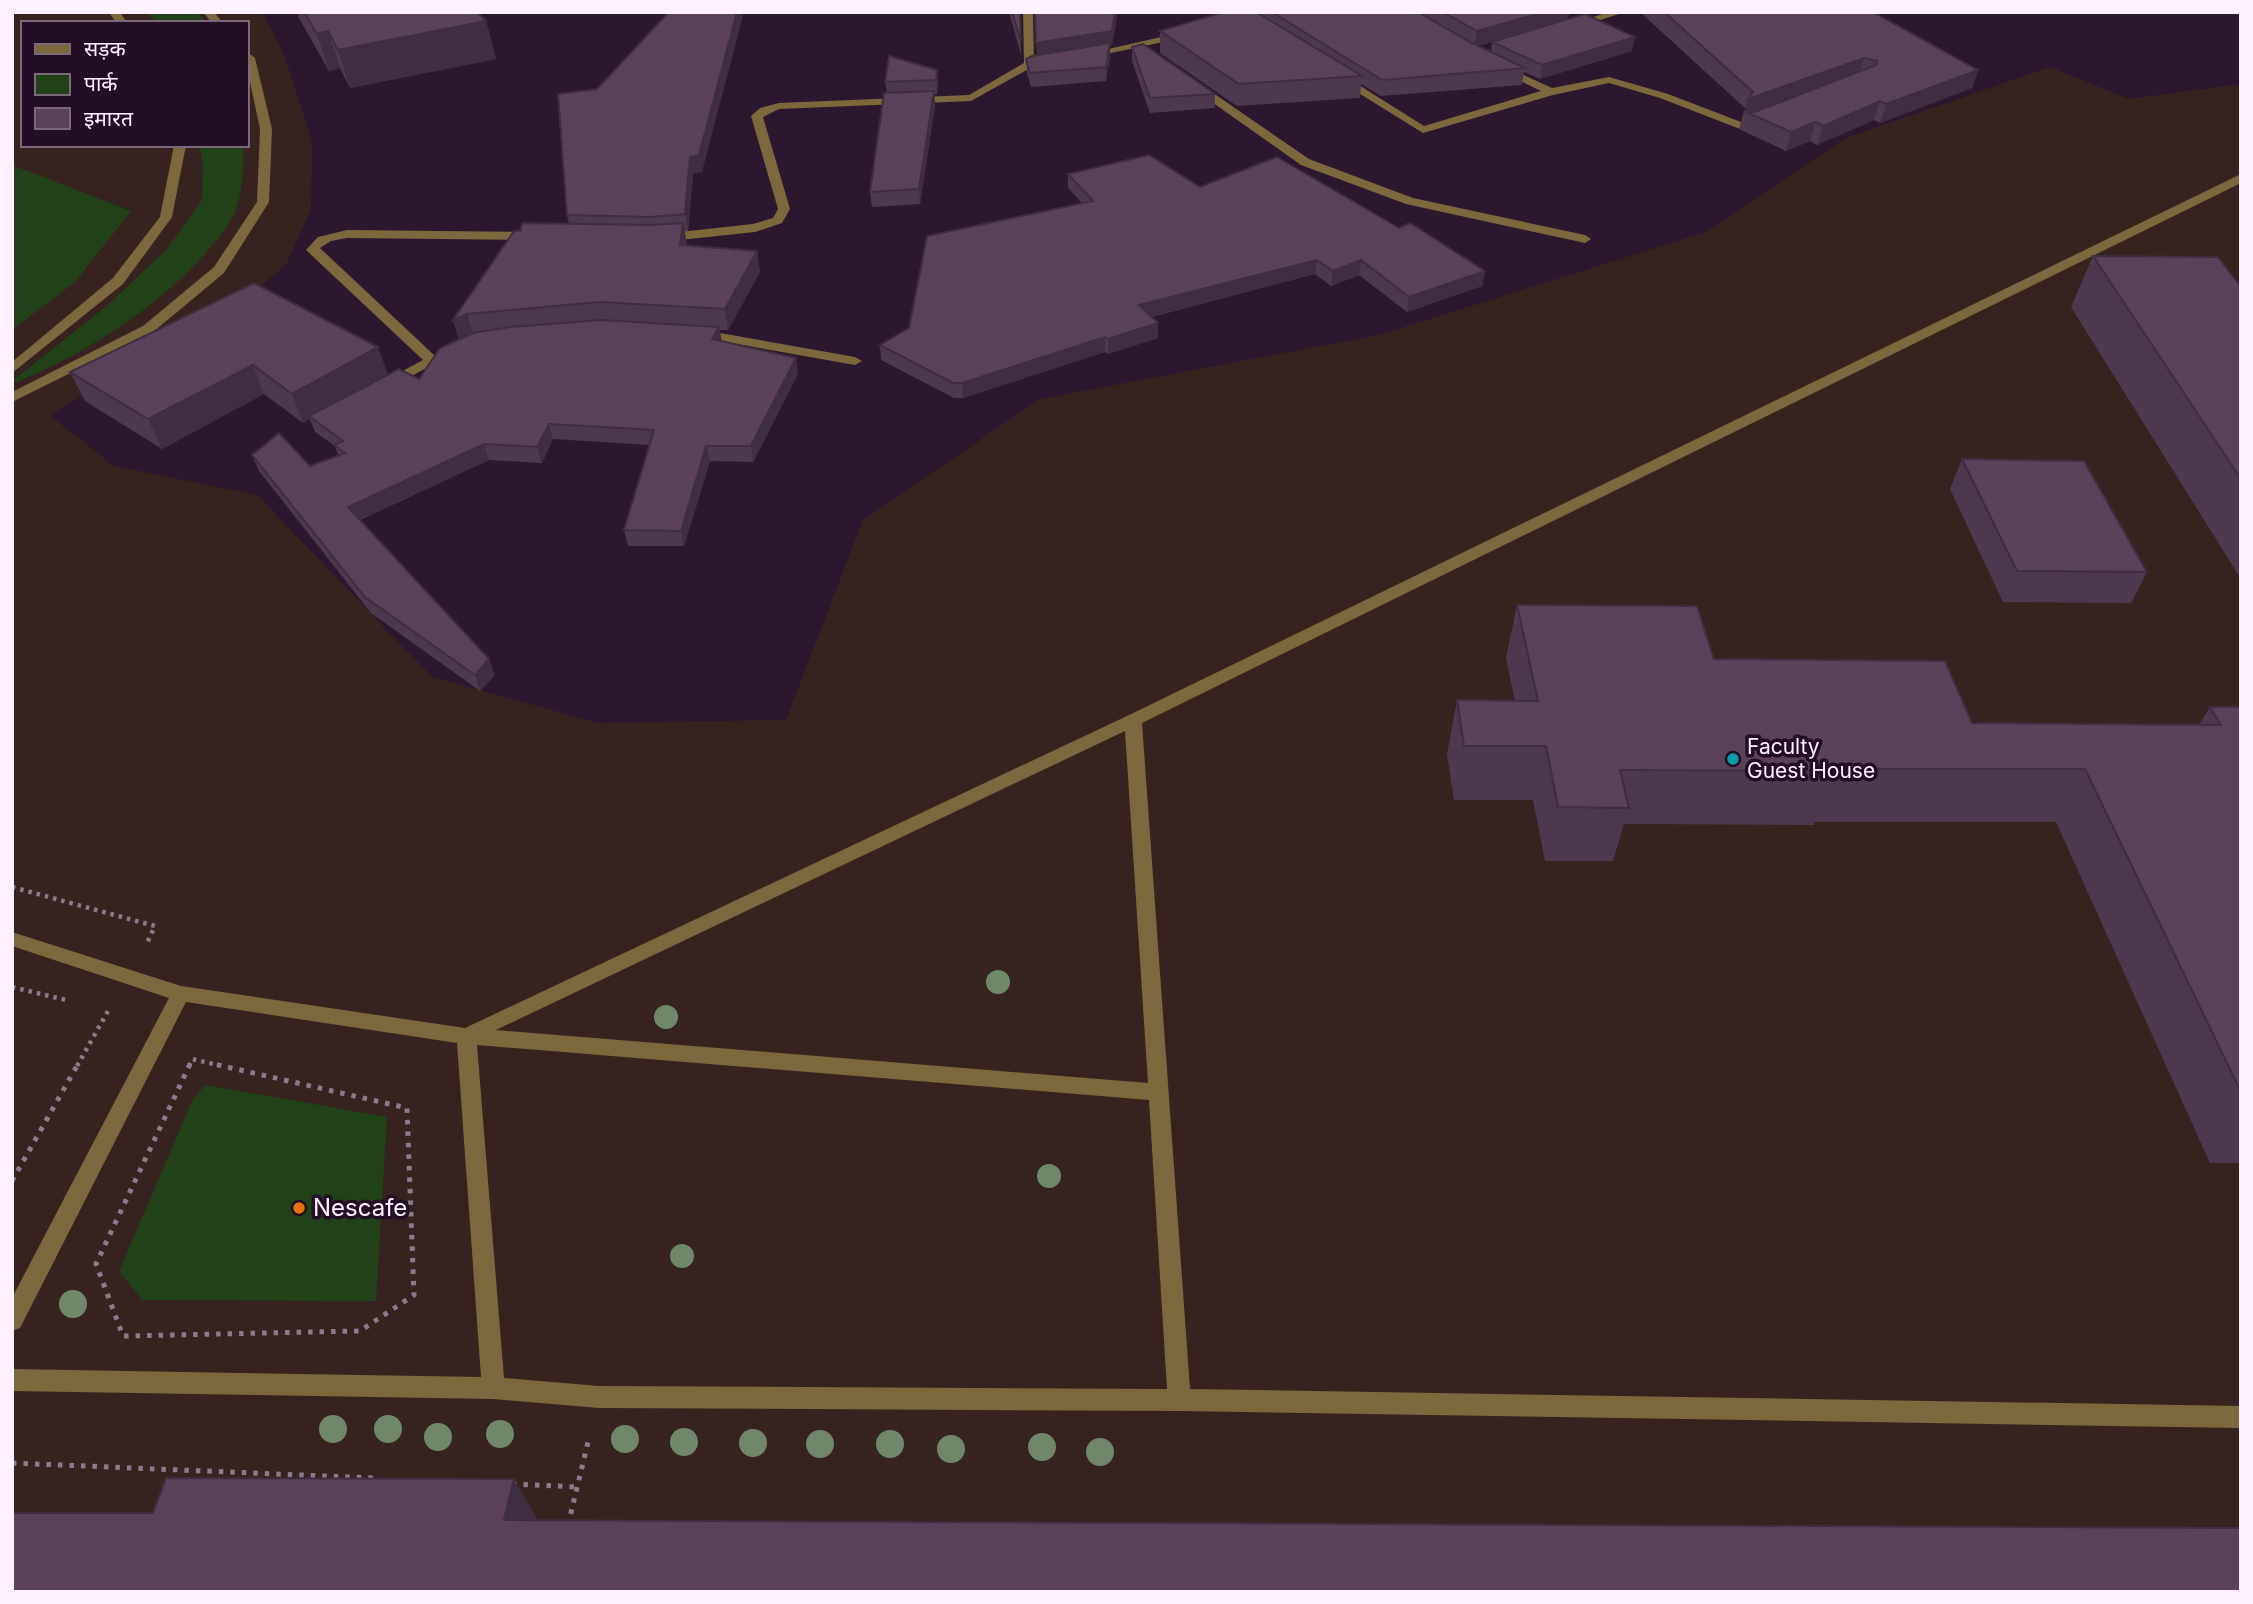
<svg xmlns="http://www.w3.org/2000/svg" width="2253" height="1604" font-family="Inter,'Noto Sans Devanagari',sans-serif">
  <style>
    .education { fill: #362320; fill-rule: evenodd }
    .green { fill: #214119 }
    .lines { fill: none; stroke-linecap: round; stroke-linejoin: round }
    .path-far1 { stroke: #8c7b8d; stroke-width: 4.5; stroke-dasharray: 3.5 5; stroke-linecap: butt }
    .path { stroke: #8c7b8d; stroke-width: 5; stroke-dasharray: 4.5 7; stroke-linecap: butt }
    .minor { fill: #7b683d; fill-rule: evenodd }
    .tree { fill: #708869 }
    .wall { fill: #4d394d; fill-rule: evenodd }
    .shaded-wall { fill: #3e2e3f }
    .building { fill: #59425a; stroke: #3e2e3f; stroke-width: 2 }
    .culture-dot { fill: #0f9aa8; stroke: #220f24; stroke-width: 2.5 }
    .food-dot { fill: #e8710a; stroke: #220f24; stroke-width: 2.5 }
    .labels { text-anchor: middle; stroke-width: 7; stroke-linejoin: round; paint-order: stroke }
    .poi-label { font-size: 21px; fill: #fef0fe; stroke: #220f24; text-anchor: start }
    .near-poi-label { font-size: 24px; fill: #fef0fe; stroke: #220f24; text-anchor: start }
  </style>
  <rect width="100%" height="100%" fill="#2c182e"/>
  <!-- education -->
  <path class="education" d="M12,12H263L285,57L312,142L311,209L287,263L238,307L49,415L114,466L257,495L432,677L599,723L786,720L863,520L1040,399L1379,335L1706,232L1846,138L2050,67L2129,99L2241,84V1592H12ZM23,23H247V145H23Z"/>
  <!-- green -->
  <g class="green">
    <polygon points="146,12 198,12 206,23 159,23"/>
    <path d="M199,145H242C245,164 242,202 232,218C186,291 90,353 12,384V381L107,306L167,249L202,200L203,164Z"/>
    <polygon points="12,165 131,211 75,282 12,330"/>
    <polygon points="205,1085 387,1117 376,1301 142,1300 119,1271 193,1099"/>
  </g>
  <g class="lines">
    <!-- path-far1 -->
    <g class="path-far1">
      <polyline points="12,887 155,926 147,943"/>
      <polyline points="12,987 66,1000"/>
      <polyline points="77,1066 108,1011"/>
      <polyline points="189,1066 192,1059 222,1066"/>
    </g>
    <!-- path -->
    <g class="path">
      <polyline points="190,1064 96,1264 123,1336 360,1331 414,1295 407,1108 214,1064"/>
      <polyline points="12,1181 78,1064"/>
      <polyline points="12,1463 373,1478"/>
      <polyline points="512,1484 577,1487"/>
      <polyline points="568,1525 589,1438"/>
    </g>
    <!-- minor -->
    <g class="minor">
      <polygon points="109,12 120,12 127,23 116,23"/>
      <polygon points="203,12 214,12 223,23 212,23"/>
      <polygon points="1023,12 1033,12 1034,60 1053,59 1053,63 1032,67 971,101 779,109 763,117 790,209 782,223 755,232 661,242 655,238 661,234 753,224 773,218 778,209 751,116 760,108 779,103 969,95 1024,63"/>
      <polygon points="1608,12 1625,12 1573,29 1568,26"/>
      <polygon points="1183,32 1187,33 1187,37 1087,58 1082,55"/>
      <polygon points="247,52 255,58 272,129 269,202 224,273 153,332 12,402 12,392 143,326 214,267 257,202 260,129 247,68"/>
      <polygon points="1504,66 1552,88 1609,77 1668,94 1741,122 1763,116 1769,119 1740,129 1660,98 1609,83 1553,95 1423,133 1336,79 1346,77 1424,126 1541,91 1500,71 1499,69"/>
      <polygon points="1192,84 1200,84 1309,159 1413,198 1585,235 1591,239 1585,243 1406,204 1301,165 1192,88"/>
      <polygon points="174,145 186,145 172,217 123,284 12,373 12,362 113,278 160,217"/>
      <path d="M2241,174V183L1142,723L1190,1389L2241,1406V1428L1179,1411L599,1408L493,1399L12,1391V1369L481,1377L457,1043L186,1002L20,1328L12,1331V1298L169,998L12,946V932L181,986L465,1028L1127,716ZM1125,731L1148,1083L496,1030ZM477,1045L1149,1100L1167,1389L599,1386L504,1378Z"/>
      <polygon points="347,230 535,232 541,236 535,240 347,238 331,241 320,248 434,355 442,352 449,356 389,388 382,384 384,381 423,360 306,250 318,237"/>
      <polygon points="697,329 855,357 862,361 855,365 692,336 690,333"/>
    </g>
  </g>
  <!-- trees -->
  <g class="tree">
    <circle cx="998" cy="982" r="12"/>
    <circle cx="666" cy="1017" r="12"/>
    <circle cx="1049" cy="1176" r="12"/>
    <circle cx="682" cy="1256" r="12"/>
    <circle cx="73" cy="1304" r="14"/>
    <circle cx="333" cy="1429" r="14"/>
    <circle cx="388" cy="1429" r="14"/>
    <circle cx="500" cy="1434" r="14"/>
    <circle cx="438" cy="1437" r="14"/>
    <circle cx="625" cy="1439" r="14"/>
    <circle cx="684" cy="1442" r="14"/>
    <circle cx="753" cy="1443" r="14"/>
    <circle cx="820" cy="1444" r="14"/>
    <circle cx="890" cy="1444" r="14"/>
    <circle cx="1042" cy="1447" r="14"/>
    <circle cx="951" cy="1449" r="14"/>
    <circle cx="1100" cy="1452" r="14"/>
  </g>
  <!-- wall -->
  <g class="wall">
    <polygon points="297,12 477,12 486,21 496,59 350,88 340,68 329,71 299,18"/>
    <polygon points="1009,12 1020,12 1021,55"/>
    <path d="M1262,12H1569L1568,19L1632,51L1540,79L1524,72L1522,85L1381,96L1361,84L1360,98L1237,106L1160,53V31L1262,16ZM1492,42L1491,52L1478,46Z"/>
    <polygon points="1640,12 1873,12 1978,70 1972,88 1880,123 1874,120 1817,145 1810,141 1786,151 1739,129 1744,111 1746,111 1746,109"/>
    <polygon points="1110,45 1110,57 1106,81 1031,87 1027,73 1026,59 1036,55 1112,45"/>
    <polygon points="1132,47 1215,94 1215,108 1150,113 1132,61"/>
    <polygon points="937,70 938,84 937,94 934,94 935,105 920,204 872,207 870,192 887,93 885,82"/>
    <polygon points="558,94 702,172 693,173 688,231 684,231 686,245 757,251 760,272 728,330 719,330 722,341 798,374 753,462 710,461 684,546 628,546 624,530 649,445 553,439 542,463 489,460 360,520 495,675 480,691 371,613 259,471 252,455 310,466 338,455 335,446 315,432 310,419 303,423 264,394 162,449 85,401 70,372 378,347 388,375 419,379 459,340 453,320 520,231 569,224 567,215"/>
    <polygon points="1068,174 1200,187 1399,228 1485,271 1482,286 1407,312 1359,275 1331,286 1315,274 1152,317 1158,338 1108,354 1105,352 963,398 954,398 881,360 880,345 909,328 1082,203 1068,188"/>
    <polygon points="2093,256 2241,287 2241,579 2071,307"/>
    <polygon points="1962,459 2147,572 2131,603 2003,602 1950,489"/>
    <polygon points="1517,605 1714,659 1972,723 2199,725 2210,707 2241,707 2241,1163 2210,1163 2056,822 1814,822 1814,825 1624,824 1613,861 1545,861 1533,800 1454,800 1447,754 1457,700 1515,701 1506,658"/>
  </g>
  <!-- shaded-wall -->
  <g class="shaded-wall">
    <polygon points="737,12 744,12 702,172 693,173 688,231 685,214 690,157"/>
    <polygon points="1115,12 1118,12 1112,45 1110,45 1110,57 1106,81 1106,67 1037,57 1036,43"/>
    <polygon points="1544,12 1569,12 1567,21 1474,47 1477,31"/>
    <polygon points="486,21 496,59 350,88 338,50"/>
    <polygon points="328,31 340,68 329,71 317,34"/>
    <polygon points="1635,37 1632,51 1540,79 1542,65"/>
    <polygon points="1864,58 1858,77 1753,115 1745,111 1748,99"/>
    <polygon points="937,70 938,84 937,94 936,80"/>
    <polygon points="1978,70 1972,88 1880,123 1886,104"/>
    <polygon points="934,91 935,105 920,204 919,189"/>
    <polygon points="1880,101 1874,120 1817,145 1823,126"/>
    <polygon points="1815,122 1810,141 1786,151 1791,132"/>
    <polygon points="683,223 687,243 685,266 680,245"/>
    <polygon points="757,251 760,272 728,330 725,309"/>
    <polygon points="1317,260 1315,274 1138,320 1139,305"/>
    <polygon points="1361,260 1359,275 1331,286 1333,271"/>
    <polygon points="1485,271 1482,286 1407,312 1409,297"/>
    <polygon points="467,314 474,335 459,341 453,320"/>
    <polygon points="1158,323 1158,338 1108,354 1108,339"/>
    <polygon points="719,327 722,342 712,339"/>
    <polygon points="1105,337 1105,352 963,398 962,383"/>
    <polygon points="378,347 388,376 309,416 310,419 303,423 292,394"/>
    <polygon points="796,358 798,374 753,462 751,446"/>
    <polygon points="253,365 264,394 162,449 148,419"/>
    <polygon points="549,424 553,439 542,463 537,447"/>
    <polygon points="484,444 489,460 354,522 348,507"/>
    <polygon points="706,446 710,461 684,546 681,531"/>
    <polygon points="489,659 495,675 480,691 475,675"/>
    <polygon points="514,1479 540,1524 504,1520"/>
  </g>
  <!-- building -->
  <g class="building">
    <polygon points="304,12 477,12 486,21 338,50 328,31 317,34"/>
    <polygon points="669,12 737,12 699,155 690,157 685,214 650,217 567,215 558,94 597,89"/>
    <polygon points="1012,12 1020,12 1021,41"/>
    <polygon points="1035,12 1115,12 1112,31 1036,43"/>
    <polygon points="1224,12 1256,12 1362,76 1239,84 1160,31"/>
    <polygon points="1272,12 1418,12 1470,42 1525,68 1382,80"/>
    <polygon points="1443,12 1544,12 1477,31"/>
    <polygon points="1664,12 1873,12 1978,70 1886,104 1880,101 1823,126 1815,122 1791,132 1744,111 1755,112 1876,65 1877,61 1864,58 1748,99 1753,92"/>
    <polygon points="1585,14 1635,37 1542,65 1492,42"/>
    <polygon points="1110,43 1106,67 1030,73 1026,59 1032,56"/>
    <polygon points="1143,44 1215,94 1150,98 1132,47"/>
    <polygon points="889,56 937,70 936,80 885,82"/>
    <polygon points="934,91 919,189 870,192 884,93"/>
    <polygon points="1149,155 1200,187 1277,157 1399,228 1410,223 1485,271 1409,297 1361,260 1333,271 1317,260 1139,305 1158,323 1108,339 1105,337 962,383 953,383 880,345 909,328 927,236 1093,201 1068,174"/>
    <polygon points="522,223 650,225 683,223 680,245 757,251 725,309 600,302 467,314 453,320 514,231 520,231"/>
    <polygon points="2093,256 2218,257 2241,287 2241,479"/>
    <polygon points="254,283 378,347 292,394 253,365 148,419 70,372"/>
    <polygon points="601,320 719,327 712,339 796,358 751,446 706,446 681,531 624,530 654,430 549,424 537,447 484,444 348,507 489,659 475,675 365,597 252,455 279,433 310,466 345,453 334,445 343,441 309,416 399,369 419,379 440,348 473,333 510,327"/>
    <polygon points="1962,459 2084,461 2147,572 2017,571"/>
    <polygon points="1517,605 1697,606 1714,659 1945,661 1972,723 2221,725 2210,707 2241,707 2241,1092 2085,769 1835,769 1835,771 1620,770 1629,808 1558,807 1546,746 1464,746 1457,700 1538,701"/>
    <polygon points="166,1478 514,1479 504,1520 2241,1528 2241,1592 12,1592 12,1513 153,1513"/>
  </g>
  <!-- markers -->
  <circle class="culture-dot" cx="1733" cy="759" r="7"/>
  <circle class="food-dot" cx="299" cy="1208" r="7"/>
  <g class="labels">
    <!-- poi labels -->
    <g class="poi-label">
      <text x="1747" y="754">Faculty<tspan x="1747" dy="24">Guest House</tspan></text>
    </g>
    <!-- near-poi labels -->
    <g class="near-poi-label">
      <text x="313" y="1216">Nescafe</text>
    </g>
  </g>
  <!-- border -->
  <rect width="2253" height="1604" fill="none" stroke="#fef0fe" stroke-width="28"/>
  <!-- legend -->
  <rect x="21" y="21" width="228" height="126" fill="#220f24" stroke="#7a697b" stroke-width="2"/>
  <rect x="35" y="44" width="35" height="10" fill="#7b683d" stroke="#7a697b" stroke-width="2"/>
  <text x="84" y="56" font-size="21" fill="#fef0fe">सड़क</text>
  <rect x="35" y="74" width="35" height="21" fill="#214119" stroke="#7a697b" stroke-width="2"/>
  <text x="84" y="91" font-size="21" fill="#fef0fe">पार्क</text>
  <rect x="35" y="108" width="35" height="21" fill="#59425a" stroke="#7a697b" stroke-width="2"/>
  <text x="84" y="126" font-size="21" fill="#fef0fe">इमारत</text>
</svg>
